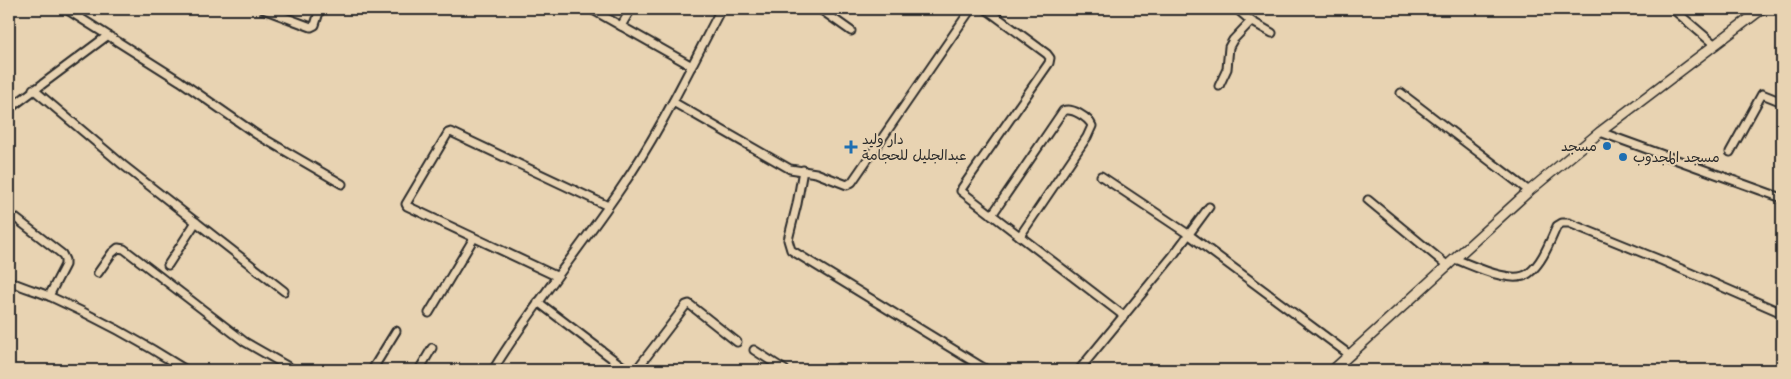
<svg xmlns="http://www.w3.org/2000/svg" width="1791" height="379" font-family="'Playpen Sans','Playpen Sans Arabic',sans-serif">
  <style>
    .lines { fill: none; stroke-linecap: round; stroke-linejoin: round }
    .minor-casing { stroke: #2b2b2b; stroke-width: 11 }
    .tertiary-casing { stroke: #2b2b2b; stroke-width: 12 }
    .minor { stroke: #e8d3b2; stroke-width: 7 }
    .tertiary { stroke: #e8d3b2; stroke-width: 9 }
    .poi-dot { fill: #1f6fb2; stroke: #e8d3b2; stroke-width: 2 }
    .labels { text-anchor: middle; stroke-width: 4; stroke-linejoin: round; paint-order: stroke }
    .poi-label { font-size: 14px; fill: #2b2b2b; stroke: #e8d3b2; text-anchor: start }
  </style>
  <rect width="100%" height="100%" fill="#e8d3b2"/>
  <filter id="ink" filterUnits="userSpaceOnUse"><feTurbulence type="fractalNoise" baseFrequency=".02" numOctaves="2"/><feDisplacementMap in="SourceGraphic" scale="10" xChannelSelector="R" yChannelSelector="G"/><feConvolveMatrix kernelMatrix="1 2 1 2 8 2 1 2 1" color-interpolation-filters="sRGB"/></filter>
  <g filter="url(#ink)">
    <g class="lines">
      <!-- minor casing -->
      <g class="minor-casing">
        <g id="minor">
          <polyline points="66,9 180,81 256,134 342,184"/>
          <polyline points="263,9 311,27 315,25 320,9"/>
          <polyline points="591,9 692,66"/>
          <polyline points="820,9 851,31"/>
          <polyline points="986,9 1047,54 1050,58 1049,63 962,188 961,191 1124,316"/>
          <polyline points="1237,9 1251,21 1272,33"/>
          <polyline points="1673,9 1715,45"/>
          <polyline points="621,26 631,9"/>
          <polyline points="1219,86 1227,69 1229,47 1233,40 1251,21"/>
          <polyline points="33,89 123,165 284,291"/>
          <polyline points="1401,93 1529,191"/>
          <polyline points="673,102 790,169 816,173 847,185 852,182 971,9"/>
          <polyline points="9,109 107,36"/>
          <polyline points="1600,132 1782,198"/>
          <polyline points="1730,152 1762,94 1782,102"/>
          <polyline points="803,170 797,204 788,240 791,250 987,370"/>
          <polyline points="1101,176 1188,234 1350,355"/>
          <polyline points="1368,200 1448,266"/>
          <polyline points="9,213 62,254 65,260 65,265 49,296"/>
          <path d="M992,215L1063,111C1072,107 1089,118 1092,126L1087,137L1020,236"/>
          <path d="M1455,259C1472,265 1513,286 1529,273C1543,262 1550,241 1557,226L1562,223H1569L1663,261L1782,313"/>
          <polyline points="168,265 196,222"/>
          <polyline points="98,273 112,253 118,248 124,249 245,342 294,370"/>
          <polyline points="556,276 407,206 406,204 448,133 451,132 608,206"/>
          <path d="M9,281C22,287 36,291 49,296C96,317 142,342 186,370"/>
          <polyline points="538,302 626,369 630,370"/>
          <polyline points="429,313 474,238"/>
          <polyline points="754,350 785,370"/>
          <polyline points="839,368 843,370"/>
          <polyline points="372,370 396,331"/>
          <polyline points="419,370 432,348"/>
          <path d="M493,370C531,308 578,251 619,191C659,134 689,70 721,9"/>
          <polyline points="633,370 637,369 686,305 689,304 737,342"/>
          <polyline points="1079,370 1172,257 1209,207"/>
        </g>
      </g>
      <!-- tertiary casing -->
      <g class="tertiary-casing">
        <polyline id="tertiary" points="1333,370 1529,191 1600,132 1762,9"/>
      </g>
      <!-- minor -->
      <use href="#minor" class="minor"/>
      <!-- tertiary -->
      <use href="#tertiary" class="tertiary"/>
    </g>
  </g>
  <!-- markers -->
  <g class="poi-dot">
    <circle cx="1607" cy="146" r="5"/>
    <path d="M848.5 139.5h5v5h5v5h-5v5h-5v-5h-5v-5h5z"/>
    <circle cx="1623" cy="157" r="5"/>
  </g>
  <g class="labels">
    <!-- poi labels -->
    <g class="poi-label">
      <text x="862" y="144">دار وليد<tspan x="862" dy="16">عبدالجليل للحجامة</tspan></text>
      <text x="1597" y="151" text-anchor="end">مسجد</text>
      <text x="1633" y="162">مسجد المجدوب</text>
    </g>
  </g>
  <!-- margin -->
  <rect width="1791" height="379" fill="none" stroke="#e8d3b2" stroke-width="30"/>
  <rect x="15" y="15" width="1761" height="349" fill="none" stroke="#2b2b2b" stroke-width="2" filter="url(#ink)"/>
</svg>
